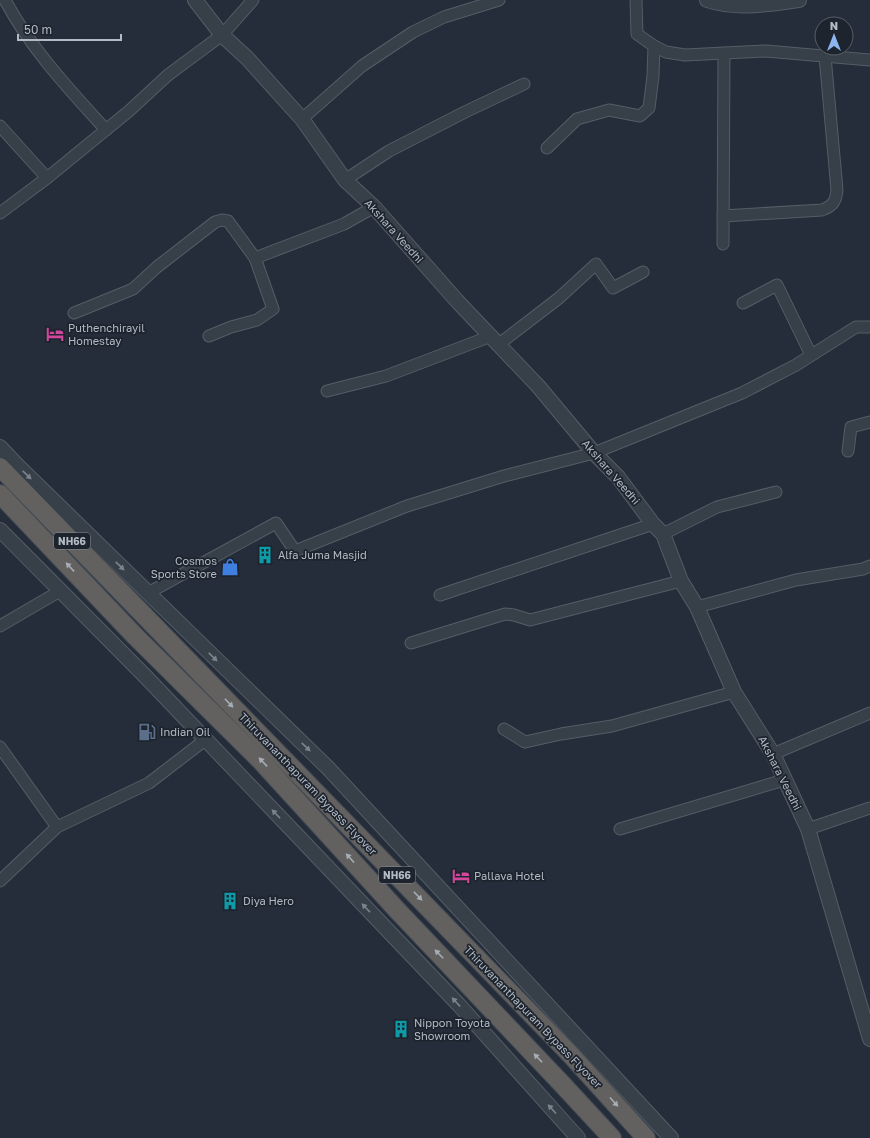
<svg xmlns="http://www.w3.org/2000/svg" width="870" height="1138" font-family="'Golos Text',sans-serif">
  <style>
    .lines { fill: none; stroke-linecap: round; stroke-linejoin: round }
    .minor-casing { stroke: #555d67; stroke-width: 13 }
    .tertiary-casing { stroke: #555d67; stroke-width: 16 }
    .trunk-casing { stroke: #424a54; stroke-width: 20 }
    .minor { stroke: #373f49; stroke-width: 11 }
    .tertiary { stroke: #373f49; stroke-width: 14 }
    .trunk { stroke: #62615f; stroke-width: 18 }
    .oneway { fill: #7b838d }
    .oneway2 { fill: #a6adb6 }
    .labels { text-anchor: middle; stroke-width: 3.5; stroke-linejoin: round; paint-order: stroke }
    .shield { fill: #1d242e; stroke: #858d98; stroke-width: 1 }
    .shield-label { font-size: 10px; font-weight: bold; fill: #b2bac5 }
    .street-label { font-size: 11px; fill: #b2bac5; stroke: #1d242e }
    .poi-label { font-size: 11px; fill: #b2bac5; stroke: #1d242e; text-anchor: start }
  </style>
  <rect width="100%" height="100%" fill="#242d39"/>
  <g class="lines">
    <!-- minor casing -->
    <g class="minor-casing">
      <g id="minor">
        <path d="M5,0C31,49 69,89 106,130"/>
        <polyline points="636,0 637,34 654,46 666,52 685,55 766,51 870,60"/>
        <polyline points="302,119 362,66 413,32 444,17 499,0"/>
        <polyline points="0,126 47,178"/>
        <polyline points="547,148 577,119 609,110 640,116 649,108 653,76 654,46"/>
        <polyline points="345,180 389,151 465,112 524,84"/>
        <polyline points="0,213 47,178 129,111 168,75 222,35 253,0"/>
        <path d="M723,216L822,210C833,206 836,201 837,190L825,56"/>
        <polyline points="723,244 724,53"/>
        <polyline points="743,303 777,285 811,355"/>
        <polyline points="74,313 133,289 157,267 215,222 222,220 228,221 255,258 344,224 374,207"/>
        <polyline points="209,336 231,327 257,320 273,309 255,258"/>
        <polyline points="499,344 559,298 596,264 613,288 643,272"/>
        <polyline points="327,391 386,376 491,336"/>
        <polyline points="848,451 851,427 870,422"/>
        <polyline points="663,534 717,507 776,492"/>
        <polyline points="148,593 276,523 295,551 407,506 504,476 594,453 742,393 796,365 856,327 870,327"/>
        <polyline points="440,595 653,524"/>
        <polyline points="697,607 796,580 863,569 870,566"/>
        <polyline points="0,626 60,591"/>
        <polyline points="411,643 505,614 514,615 530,620 681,581"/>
        <polyline points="504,729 525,742 561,734 612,726 734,692"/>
        <polyline points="0,747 57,827"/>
        <polyline points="773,754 870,713"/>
        <polyline points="620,829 784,780"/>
        <polyline points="808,829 870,808"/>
        <polyline points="0,881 57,827 149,783 205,740"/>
      </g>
    </g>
    <!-- tertiary casing -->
    <g class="tertiary-casing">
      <g id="tertiary">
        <polyline points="195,0 222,35 247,58 302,119 345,180 374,207 458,302 538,386 594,453 618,477 653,524 663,534 681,581 697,607 734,692 773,754 808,829 870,1039"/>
        <path d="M707,0C738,10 768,4 799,0"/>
        <polyline points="0,447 18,466 328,768 671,1138"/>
        <polyline points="0,530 146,677 459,1005 578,1138"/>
      </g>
    </g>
    <!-- trunk casing -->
    <g class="trunk-casing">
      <g id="trunk">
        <polyline points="0,467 571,1055 646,1138"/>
        <polyline points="0,494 135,636 260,760 397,910 562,1084 612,1138"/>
      </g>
    </g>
    <!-- minor -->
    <use href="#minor" class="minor"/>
    <!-- tertiary -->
    <use href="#tertiary" class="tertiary"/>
    <!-- trunk -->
    <use href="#trunk" class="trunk"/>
  </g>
  <!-- one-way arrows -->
  <defs><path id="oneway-solid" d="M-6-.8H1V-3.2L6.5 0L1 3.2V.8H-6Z"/></defs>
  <g class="oneway">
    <use href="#oneway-solid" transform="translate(27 475) rotate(44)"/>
    <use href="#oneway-solid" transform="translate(120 566) rotate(44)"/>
    <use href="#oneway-solid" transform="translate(213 657) rotate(44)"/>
    <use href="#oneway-solid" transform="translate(306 747) rotate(44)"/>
    <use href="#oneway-solid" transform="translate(276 814) rotate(-134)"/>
    <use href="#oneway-solid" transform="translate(366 908) rotate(-134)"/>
    <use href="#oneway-solid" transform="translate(456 1002) rotate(-133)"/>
    <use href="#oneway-solid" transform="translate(552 1109) rotate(-132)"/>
  </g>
  <g class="oneway2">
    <use href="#oneway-solid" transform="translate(70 567) rotate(-133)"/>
    <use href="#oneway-solid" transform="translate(229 703) rotate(46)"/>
    <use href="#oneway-solid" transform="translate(263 762) rotate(-133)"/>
    <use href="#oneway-solid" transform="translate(350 858) rotate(-132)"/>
    <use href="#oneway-solid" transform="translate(418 896) rotate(46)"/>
    <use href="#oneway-solid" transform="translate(439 954) rotate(-134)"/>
    <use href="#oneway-solid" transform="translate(538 1058) rotate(-134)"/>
    <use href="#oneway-solid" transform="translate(614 1102) rotate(48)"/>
  </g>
  <!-- icons -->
  <defs>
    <g id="hotel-bare" transform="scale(1.38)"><path d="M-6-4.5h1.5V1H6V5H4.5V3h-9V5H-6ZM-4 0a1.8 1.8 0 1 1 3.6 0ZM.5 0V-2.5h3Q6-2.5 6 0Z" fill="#d1479c" stroke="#1d242e" stroke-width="2.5" paint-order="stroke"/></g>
    <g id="building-bare" transform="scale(1.38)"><path d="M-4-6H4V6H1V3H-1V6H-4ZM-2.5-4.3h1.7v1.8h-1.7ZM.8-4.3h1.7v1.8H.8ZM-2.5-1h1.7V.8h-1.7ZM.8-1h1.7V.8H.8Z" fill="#0f9aa8" stroke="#1d242e" stroke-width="2.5" paint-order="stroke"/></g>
    <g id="shop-bare" transform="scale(1.38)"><path d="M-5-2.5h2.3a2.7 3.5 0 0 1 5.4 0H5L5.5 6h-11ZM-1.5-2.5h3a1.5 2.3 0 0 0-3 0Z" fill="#3f7fe0" stroke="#1d242e" stroke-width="2.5" paint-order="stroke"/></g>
    <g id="fuel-bare" transform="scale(1.38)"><path d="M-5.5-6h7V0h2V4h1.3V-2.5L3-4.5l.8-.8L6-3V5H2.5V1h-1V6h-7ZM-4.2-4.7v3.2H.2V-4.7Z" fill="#5c6f8a" stroke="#1d242e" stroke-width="2.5" paint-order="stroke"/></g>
  </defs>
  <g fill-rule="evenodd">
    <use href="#hotel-bare" x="55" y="334"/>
    <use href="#building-bare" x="265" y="555"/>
    <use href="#shop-bare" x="230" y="567"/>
    <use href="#fuel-bare" x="147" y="732"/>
    <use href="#hotel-bare" x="461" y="876"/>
    <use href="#building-bare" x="230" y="901"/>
    <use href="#building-bare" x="401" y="1029"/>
  </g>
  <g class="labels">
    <!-- shield labels -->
    <g class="shield">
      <rect x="54" y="533" width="36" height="16" rx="3"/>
      <rect x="379" y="867" width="36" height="16" rx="3"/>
    </g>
    <g class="shield-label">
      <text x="72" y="545">NH66</text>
      <text x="397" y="879">NH66</text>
    </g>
    <!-- street labels -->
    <g class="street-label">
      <text transform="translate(394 231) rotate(48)" y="4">Akshara Veedhi</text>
      <text transform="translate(611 472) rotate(49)" y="4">Akshara Veedhi</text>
      <text transform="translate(780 773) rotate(63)" y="4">Akshara Veedhi</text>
      <text transform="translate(308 784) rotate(46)" y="4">Thiruvananthapuram Bypass Flyover</text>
      <text transform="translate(533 1017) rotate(46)" y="4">Thiruvananthapuram Bypass Flyover</text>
    </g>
    <!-- poi labels -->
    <g class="poi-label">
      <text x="68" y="332">Puthenchirayil<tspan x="68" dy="13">Homestay</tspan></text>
      <text x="278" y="559">Alfa Juma Masjid</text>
      <text x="217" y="565" text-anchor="end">Cosmos<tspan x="217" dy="13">Sports Store</tspan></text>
      <text x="160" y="736">Indian Oil</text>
      <text x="474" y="880">Pallava Hotel</text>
      <text x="243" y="905">Diya Hero</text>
      <text x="414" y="1027">Nippon Toyota<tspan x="414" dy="13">Showroom</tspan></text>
    </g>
  </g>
  <!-- north arrow -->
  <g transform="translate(834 36)"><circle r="19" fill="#1d242e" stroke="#59606a"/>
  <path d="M0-3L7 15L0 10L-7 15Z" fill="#8db5f0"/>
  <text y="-6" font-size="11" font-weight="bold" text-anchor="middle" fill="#b2bac5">N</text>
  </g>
  <!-- scale -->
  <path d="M18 34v6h103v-6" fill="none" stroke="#b2bac5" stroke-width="2"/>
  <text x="24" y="34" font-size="12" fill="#b2bac5" stroke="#1d242e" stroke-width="3" paint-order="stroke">50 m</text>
</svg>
